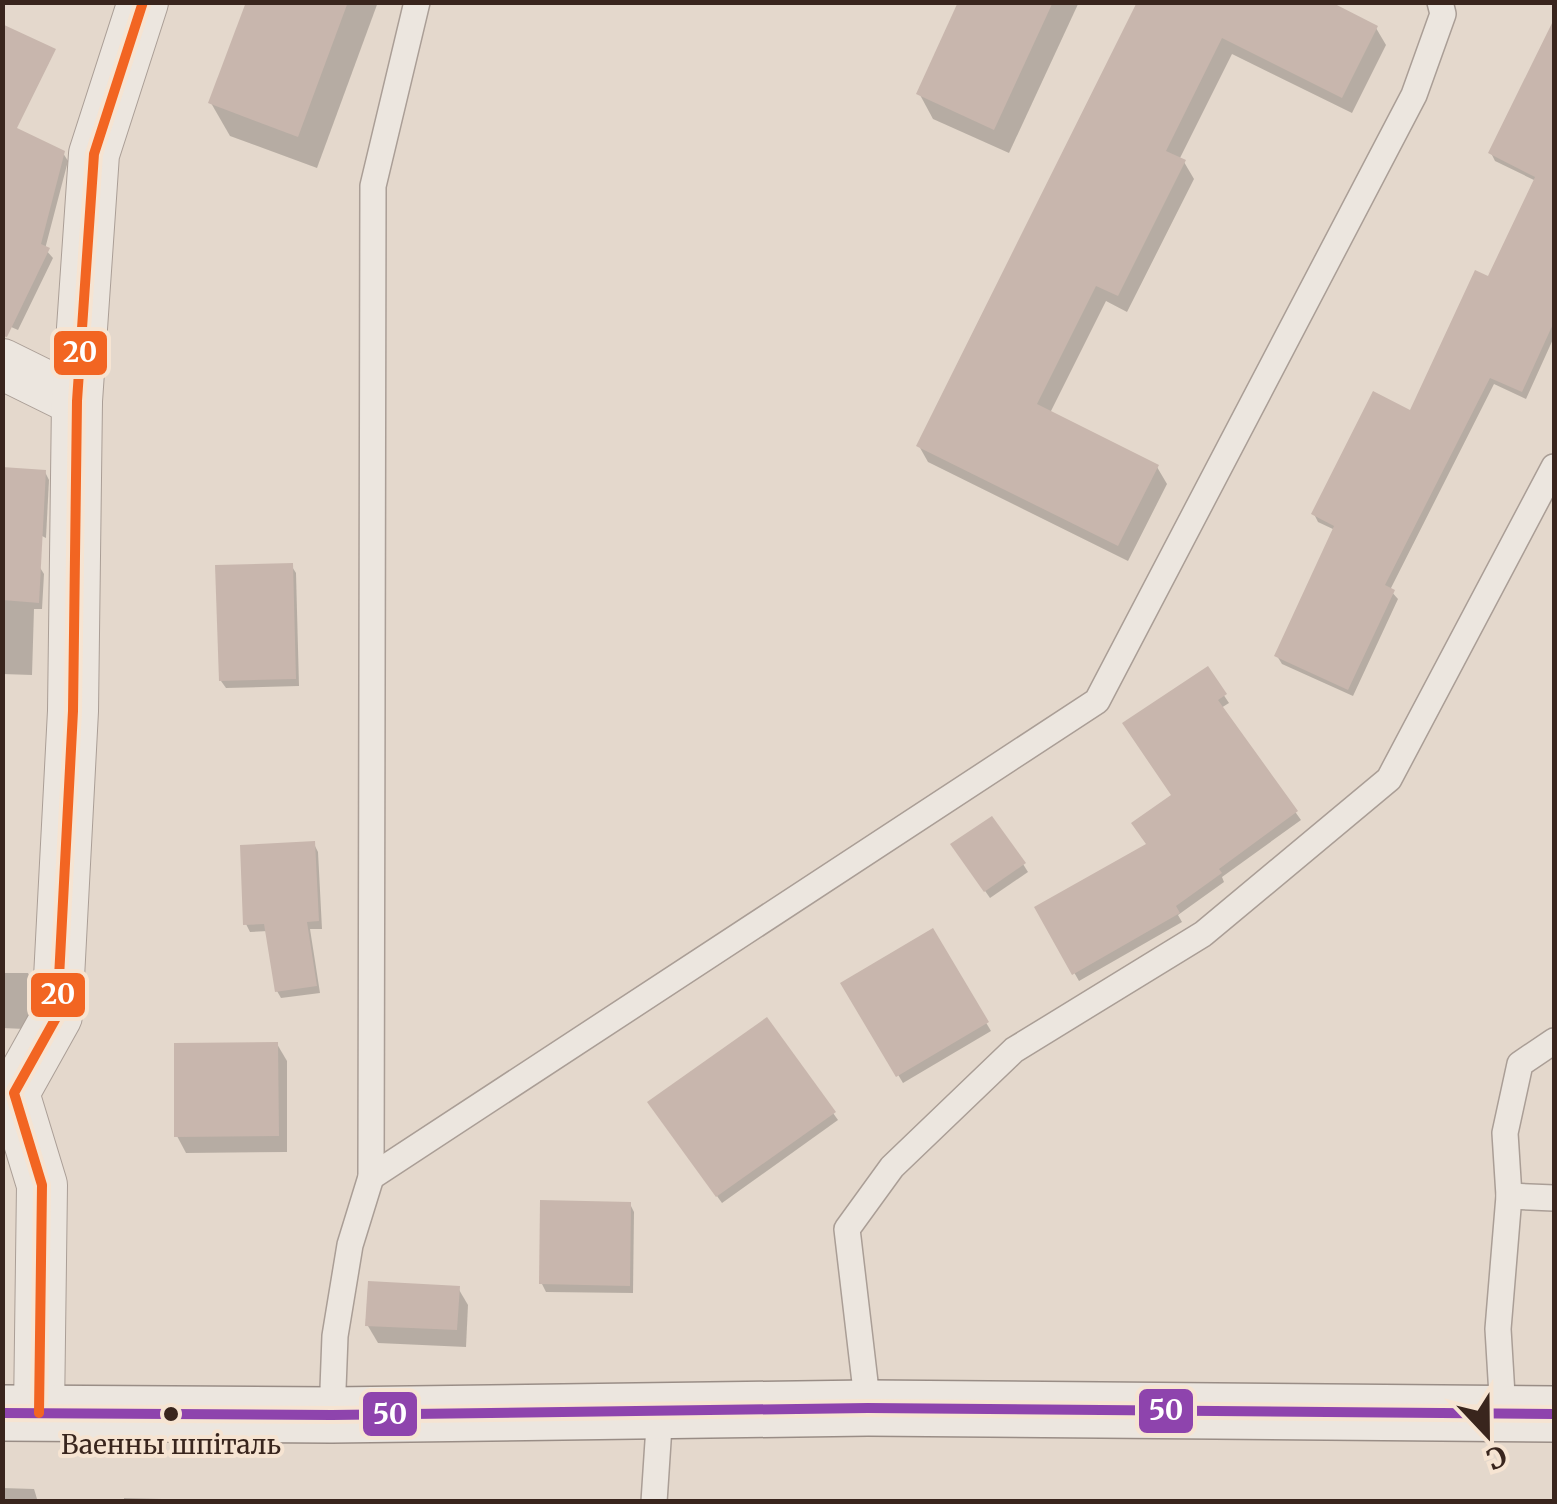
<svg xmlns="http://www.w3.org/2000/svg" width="1557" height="1504" font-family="Merriweather,serif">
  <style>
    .shadow { fill: #0003 }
    .building { fill: #c8b6ad }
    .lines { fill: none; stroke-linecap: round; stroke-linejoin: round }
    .lane-casing { stroke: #aa9e96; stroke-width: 28 }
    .street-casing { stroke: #aa9e96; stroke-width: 52 }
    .secondary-casing { stroke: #998d86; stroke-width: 58 }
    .lane { stroke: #ece6df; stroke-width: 25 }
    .street { stroke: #ece6df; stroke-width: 50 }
    .secondary { stroke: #ece6df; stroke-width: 55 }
    .bus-1-casing { stroke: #f6e4d2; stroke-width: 18 }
    .bus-2-casing { stroke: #f6e4d2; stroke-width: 18 }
    .bus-1 { stroke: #8e44ad; stroke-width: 10 }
    .bus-2 { stroke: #f26522; stroke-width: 10 }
    .bus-dot { fill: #39251d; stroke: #f6e4d2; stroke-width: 4 }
    .labels { text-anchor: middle; stroke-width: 8; stroke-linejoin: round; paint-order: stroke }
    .bus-label { font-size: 26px; fill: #39251d; stroke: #f6e4d2 }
    .line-badge { stroke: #f6e4d2; stroke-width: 4 }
    .badge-label { font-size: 28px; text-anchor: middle; font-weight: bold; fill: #fff }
  </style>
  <rect width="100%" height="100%" fill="#e4d8cc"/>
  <!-- shadow -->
  <g class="shadow">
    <polygon points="248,2 378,2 317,168 230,136 211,103"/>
    <polygon points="961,2 1079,2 1009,153 933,119 919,93"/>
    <polygon points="1139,2 1376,28 1386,45 1352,113 1232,54 1179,160 1184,162 1194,179 1127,312 1106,301 1050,413 1157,467 1167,484 1128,561 928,462 919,446"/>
    <polygon points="1536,62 1554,71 1554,298 1551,307 1554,309 1554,337 1526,399 1494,384 1390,590 1398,599 1353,696 1282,664 1277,656 1335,530 1318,522 1314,514 1411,413 1490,279 1536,181 1495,161 1491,153"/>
    <polygon points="63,153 68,161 45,249 53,258 18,330 2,323"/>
    <polygon points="45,472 49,480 46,538 2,516"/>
    <polygon points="2,564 39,566 44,574 42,609 34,609 32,675 2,674"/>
    <polygon points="291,565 296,573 299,686 226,688 221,681"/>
    <polygon points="1207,670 1229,703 1221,708 1301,820 1222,877 1224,882 1178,915 1182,922 1079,981 1037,908 1149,845 1173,796"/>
    <polygon points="314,844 318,852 322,929 310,929 320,993 281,998 277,991 268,931 250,932 246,924"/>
    <polygon points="958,852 1023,864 1028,872 990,898"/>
    <polygon points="932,931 991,1031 903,1083 844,984"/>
    <polygon points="2,973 28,973 32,981 32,1017 25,1029 2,1028"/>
    <polygon points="277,1044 287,1061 287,1152 186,1153 177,1136"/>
    <polygon points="655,1110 833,1113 838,1120 722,1203"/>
    <polygon points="630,1204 634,1212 633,1293 546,1292 542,1284"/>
    <polygon points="458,1288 468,1305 466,1347 378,1343 368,1326"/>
    <polygon points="2,1488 34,1489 38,1502 2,1502"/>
    <polygon points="124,1498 162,1499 163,1502 124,1502"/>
  </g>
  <!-- building -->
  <g class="building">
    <polygon points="246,2 348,2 298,137 208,103"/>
    <polygon points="958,2 1053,2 994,130 916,94"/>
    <polygon points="1137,2 1331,2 1378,26 1342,98 1222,38 1166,151 1186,160 1118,296 1096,286 1037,404 1159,465 1118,546 916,446"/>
    <polygon points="1554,19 1554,322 1522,392 1490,378 1385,585 1395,590 1348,690 1274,656 1334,526 1311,514 1373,391 1410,410 1475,270 1488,276 1535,177 1488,153"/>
    <polygon points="2,24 56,49 17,128 65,151 41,244 50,248 7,337 2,336"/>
    <polygon points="2,467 46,470 39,603 2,600"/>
    <polygon points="293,563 296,679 219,681 215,565"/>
    <polygon points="1208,666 1227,694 1218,700 1298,811 1219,869 1222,873 1176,906 1180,913 1072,975 1034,907 1146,844 1131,823 1171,795 1122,723"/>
    <polygon points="992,816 1026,863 984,892 950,844"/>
    <polygon points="315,841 319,921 307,922 317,986 275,992 264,924 243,925 240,845"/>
    <polygon points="933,928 989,1022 896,1077 840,983"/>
    <polygon points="767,1017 836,1112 716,1197 647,1102"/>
    <polygon points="278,1042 279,1136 174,1137 174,1043"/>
    <polygon points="540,1200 631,1202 630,1286 539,1284"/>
    <polygon points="368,1281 460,1286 457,1330 365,1326"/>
  </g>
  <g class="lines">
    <!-- lane casing -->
    <g class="lane-casing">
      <g id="lane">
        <polyline points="371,1177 1097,701 1414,95 1443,14 1440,2"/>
        <polyline points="1509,1196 1554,1198"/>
        <polyline points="868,1408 847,1229 892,1167 1014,1050 1203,934 1389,779 1554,467"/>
        <polyline points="1503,1412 1498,1329 1509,1196 1505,1133 1520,1064 1554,1041"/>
        <polyline points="332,1415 335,1336 350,1245 371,1177 373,186 417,2"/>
        <polyline points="654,1502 660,1411"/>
      </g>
    </g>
    <!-- street casing -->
    <g class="street-casing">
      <g id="street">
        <polyline points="2,364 77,401"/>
        <polyline points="39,1413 42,1185 14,1093 57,1016 73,711 77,401 94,154 143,2"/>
      </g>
    </g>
    <!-- secondary casing -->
    <g class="secondary-casing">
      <polyline id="secondary" points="2,1413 332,1415 868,1408 1554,1414"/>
    </g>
    <!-- lane -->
    <use href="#lane" class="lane"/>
    <!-- street -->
    <use href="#street" class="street"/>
    <!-- secondary -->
    <use href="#secondary" class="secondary"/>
    <!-- bus-1 casing -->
    <g class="bus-1-casing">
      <polyline id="bus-1" points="2,1413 332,1415 868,1408 1554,1414"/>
    </g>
    <!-- bus-2 casing -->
    <g class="bus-2-casing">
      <polyline id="bus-2" points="39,1413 42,1185 14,1093 57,1016 73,711 77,401 94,154 143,2"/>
    </g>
    <!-- bus-1 -->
    <use href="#bus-1" class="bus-1"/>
    <!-- bus-2 -->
    <use href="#bus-2" class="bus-2"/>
  </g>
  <!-- markers -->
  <circle class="bus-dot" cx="171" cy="1414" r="9"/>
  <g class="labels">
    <!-- bus labels -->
    <g class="bus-label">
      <text x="171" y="1454">Ваенны шпіталь</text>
    </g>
  </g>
  <g class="line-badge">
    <rect x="52" y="329" width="57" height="48" rx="10" fill="#f26522"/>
    <rect x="29" y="971" width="58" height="48" rx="10" fill="#f26522"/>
    <rect x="1137" y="1387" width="58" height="48" rx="10" fill="#8e44ad"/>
    <rect x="361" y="1390" width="58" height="48" rx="10" fill="#8e44ad"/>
  </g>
  <g class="badge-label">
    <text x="80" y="362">20</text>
    <text x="58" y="1004">20</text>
    <text x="1166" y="1420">50</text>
    <text x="390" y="1424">50</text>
  </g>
  <!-- border -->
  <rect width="1557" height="1504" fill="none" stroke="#39251d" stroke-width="10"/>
  <!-- north arrow -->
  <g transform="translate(1487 1434) rotate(158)" stroke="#f6e4d2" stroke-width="8" paint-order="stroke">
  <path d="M0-8L18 38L0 25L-18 38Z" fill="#39251d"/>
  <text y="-15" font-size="28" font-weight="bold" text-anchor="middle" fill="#39251d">С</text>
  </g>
</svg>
